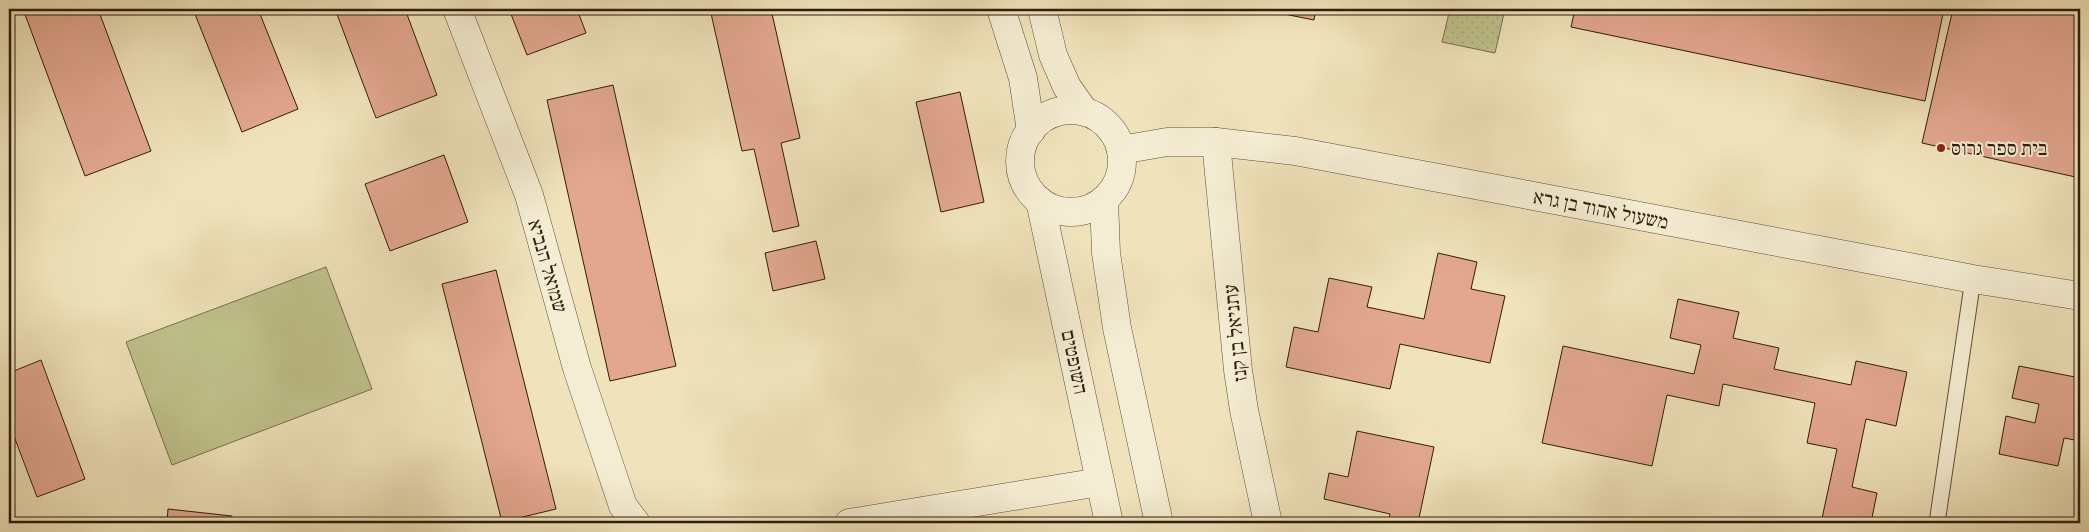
<svg xmlns="http://www.w3.org/2000/svg" width="2089" height="532" font-family="'Sorts Mill Goudy','Frank Ruhl Libre',serif">
  <style>
    .grass { fill: #c0c28c; stroke: #76704c }
    .park { fill: url(#park-dots); stroke: #76704c }
    .building { fill: #e3a790; stroke: #2c1e0c }
    .lines { fill: none; stroke-linecap: round; stroke-linejoin: round }
    .service-casing { stroke: #5d4f38; stroke-width: 17 }
    .minor-casing { stroke: #5d4f38; stroke-width: 29 }
    .tertiary-casing { stroke: #5d4f38; stroke-width: 29 }
    .service { stroke: #f5edd3; stroke-width: 15 }
    .minor { stroke: #f5edd3; stroke-width: 28 }
    .tertiary { stroke: #f5edd3; stroke-width: 28 }
    .poi-dot { fill: #8f2418; stroke: #f5edd3; stroke-width: 2 }
    .labels { text-anchor: middle; stroke-width: 4; stroke-linejoin: round; paint-order: stroke }
    .poi-label { font-size: 20px; fill: #2c1e0c; stroke: #f5edd3; text-anchor: start }
    .street-label { font-size: 20px; fill: #2c1e0c; stroke: #f5edd3 }
  </style>
  <defs>
    <pattern id="park-dots" width="8" height="8" patternUnits="userSpaceOnUse" patternTransform="scale(1.25)"><rect width="8" height="8" fill="#c0c28c"/><path d="M2 2h.1M6 6h.1" fill="none" stroke="#a5a678" stroke-width="1.8" stroke-linecap="round"/></pattern>
  </defs>
  <rect width="100%" height="100%" fill="#f0e3bb"/>
  <filter id="stains"><feTurbulence type="fractalNoise" baseFrequency=".004" numOctaves="4"/><feColorMatrix values="0 0 0 0 .2 0 0 0 0 .09 0 0 0 0 .02 0 0 0 .5 -.17"/></filter>
  <radialGradient id="worn" r=".72"><stop offset=".6" stop-color="#630" stop-opacity="0"/><stop offset="1" stop-color="#630" stop-opacity=".3"/></radialGradient>
  <!-- grass -->
  <polygon class="grass" points="326,267 372,389 172,465 126,342"/>
  <!-- park -->
  <polygon class="park" points="1450,9 1505,9 1495,53 1442,42"/>
  <!-- building -->
  <g class="building">
    <polygon points="23,9 98,9 151,151 85,176"/>
    <polygon points="193,9 258,9 298,109 242,132"/>
    <polygon points="335,9 405,9 437,95 376,118"/>
    <polygon points="509,9 577,9 586,33 527,55"/>
    <polygon points="710,9 771,9 800,138 781,143 799,226 773,232 754,149 742,151"/>
    <polygon points="1259,9 1316,9 1314,20"/>
    <polygon points="1575,9 1944,9 1925,101 1571,27"/>
    <polygon points="1953,9 2080,9 2080,178 1922,143"/>
    <polygon points="613,85 676,366 610,381 547,100"/>
    <polygon points="960,92 984,202 941,212 916,102"/>
    <polygon points="444,155 468,222 390,251 365,184"/>
    <polygon points="816,241 825,279 773,291 765,253"/>
    <polygon points="1438,253 1477,262 1471,289 1505,296 1490,363 1400,344 1390,389 1286,367 1294,327 1318,332 1329,278 1372,287 1367,307 1424,319"/>
    <polygon points="496,270 556,509 502,522 442,284"/>
    <polygon points="1678,299 1739,312 1733,338 1779,348 1774,369 1851,385 1856,361 1907,372 1896,426 1866,419 1852,487 1877,493 1871,523 1821,523 1837,449 1807,443 1815,403 1723,384 1719,406 1667,395 1652,466 1542,443 1563,346 1694,374 1701,345 1670,338"/>
    <polygon points="41,360 85,479 37,497 9,423 9,373"/>
    <polygon points="2019,366 2080,378 2077,392 2080,393 2080,441 2064,438 2058,466 1999,454 2006,416 2035,423 2039,404 2012,398"/>
    <polygon points="1357,431 1434,447 1418,523 1388,523 1390,514 1324,499 1329,473 1348,477"/>
    <polygon points="168,509 232,516 231,523 167,523"/>
  </g>
  <g class="lines">
    <!-- service casing -->
    <g class="service-casing">
      <polyline id="service" points="1937,523 1973,279"/>
    </g>
    <!-- minor casing -->
    <g class="minor-casing">
      <g id="minor">
        <polyline points="457,9 529,195 577,368 623,506 636,523"/>
        <polyline points="1216,142 1238,370 1244,410 1268,523"/>
        <polyline points="1121,150 1167,142 1216,142 1295,151 1973,279 2080,296"/>
        <polyline points="849,523 1100,482"/>
      </g>
    </g>
    <!-- tertiary casing -->
    <g class="tertiary-casing">
      <g id="tertiary">
        <polyline points="1001,9 1023,78 1031,131"/>
        <polyline points="1042,9 1053,55 1067,87 1084,111"/>
        <circle cx="1071" cy="161" r="51"/>
        <polyline points="1104,200 1106,253 1117,328 1159,523"/>
        <polyline points="1040,201 1109,523"/>
      </g>
    </g>
    <!-- service -->
    <use href="#service" class="service"/>
    <!-- minor -->
    <use href="#minor" class="minor"/>
    <!-- tertiary -->
    <use href="#tertiary" class="tertiary"/>
  </g>
  <!-- markers -->
  <circle class="poi-dot" cx="1941" cy="148" r="5"/>
  <g class="labels">
    <!-- poi labels -->
    <g class="poi-label">
      <text x="1951" y="155">בית ספר גרוס</text>
    </g>
    <!-- street labels -->
    <g class="street-label">
      <text transform="translate(1601 209) rotate(11)" y="7">משעול אהוד בן גרא</text>
      <text transform="translate(548 266) rotate(74)" y="7">שמואל הנביא</text>
      <text transform="translate(1235 333) rotate(-96)" y="7">עתניאל בן קנז</text>
      <text transform="translate(1075 362) rotate(78)" y="7">השופטים</text>
    </g>
  </g>
  <!-- margin -->
  <rect width="2089" height="532" fill="none" stroke="#f0e3bb" stroke-width="30"/>
  <rect x="10" y="10" width="2069" height="512" fill="none" stroke="#2c1e0c" stroke-width="2.5"/>
  <rect x="15" y="15" width="2059" height="502" fill="none" stroke="#2c1e0c"/>
  <rect width="100%" height="100%" filter="url(#stains)"/>
  <rect width="100%" height="100%" fill="url(#worn)"/>
</svg>
